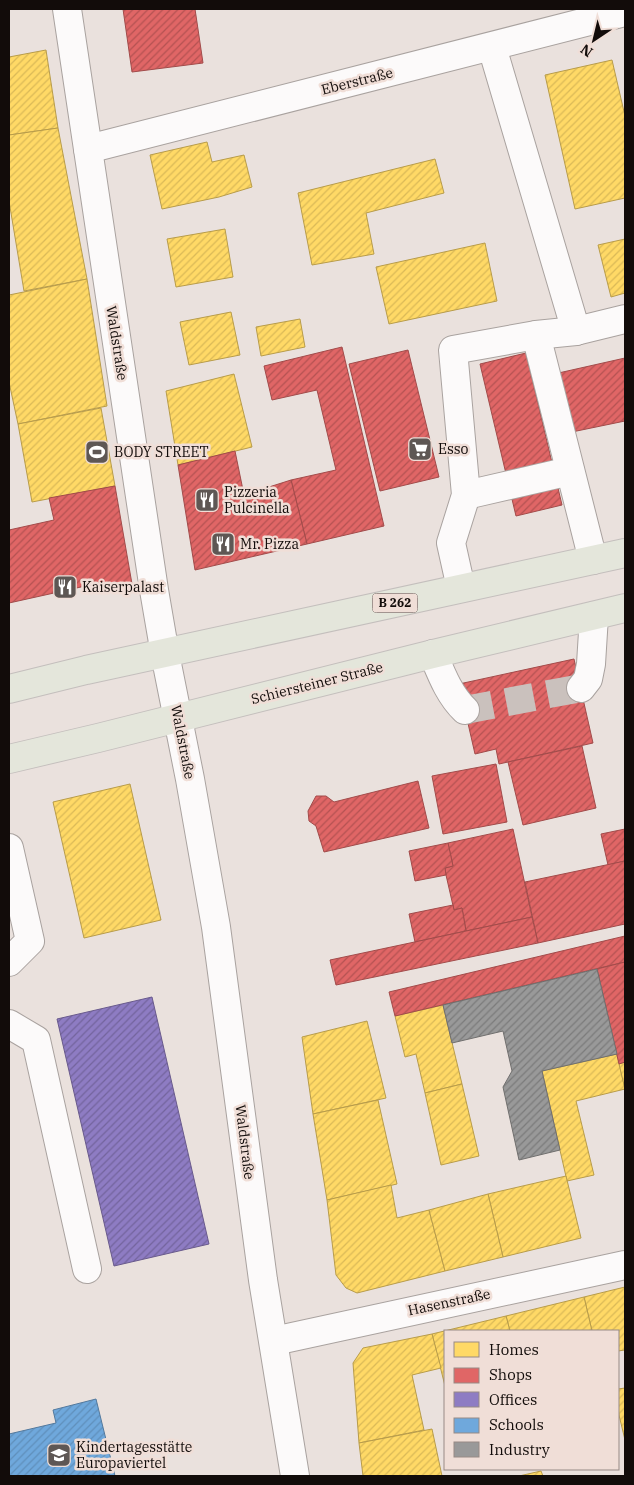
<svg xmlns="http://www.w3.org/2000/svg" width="634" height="1485" font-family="'IBM Plex Serif',serif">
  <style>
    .homes { fill: url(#homes-hatch); stroke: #b89c4a }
    .shops { fill: url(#shops-hatch); stroke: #a24b4a }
    .offices { fill: url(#offices-hatch); stroke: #695a8c }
    .schools { fill: url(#schools-hatch); stroke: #53799d }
    .industry { fill: url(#industry-hatch); stroke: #706f6e }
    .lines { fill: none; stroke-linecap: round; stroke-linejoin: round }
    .minor-tunnel { stroke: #cac1bd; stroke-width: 28; stroke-dasharray: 28 14; stroke-linecap: butt }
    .minor-casing { stroke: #a9a29f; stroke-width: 30 }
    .major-casing { stroke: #c4bfbd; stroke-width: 30 }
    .minor { stroke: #fcfafa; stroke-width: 28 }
    .major { stroke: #e4e6db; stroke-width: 28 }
    .labels { text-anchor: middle; stroke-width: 5; stroke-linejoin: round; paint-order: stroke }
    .shield { fill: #f0ded7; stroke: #554b48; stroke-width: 1 }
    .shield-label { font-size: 12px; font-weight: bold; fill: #120c0a }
    .street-label { font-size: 14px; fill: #120c0a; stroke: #f0ded7 }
    .poi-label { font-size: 14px; fill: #120c0a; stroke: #f0ded7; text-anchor: start }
  </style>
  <defs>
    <pattern id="homes-hatch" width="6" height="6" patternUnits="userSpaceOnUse" patternTransform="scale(1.25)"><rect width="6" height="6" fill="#ffd966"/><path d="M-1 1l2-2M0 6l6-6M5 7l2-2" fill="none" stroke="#dab957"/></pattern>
    <pattern id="shops-hatch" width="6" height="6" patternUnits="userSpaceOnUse" patternTransform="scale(1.25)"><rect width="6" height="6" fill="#e06666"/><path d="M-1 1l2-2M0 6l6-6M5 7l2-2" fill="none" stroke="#b45252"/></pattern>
    <pattern id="offices-hatch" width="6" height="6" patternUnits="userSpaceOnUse" patternTransform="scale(1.25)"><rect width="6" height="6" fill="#8e7cc3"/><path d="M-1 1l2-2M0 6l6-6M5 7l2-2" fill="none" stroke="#73649d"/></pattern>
    <pattern id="schools-hatch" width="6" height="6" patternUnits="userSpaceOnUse" patternTransform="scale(1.25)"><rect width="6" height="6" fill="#6fa8dc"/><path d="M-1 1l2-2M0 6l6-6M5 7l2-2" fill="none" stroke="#5f8fbb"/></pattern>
    <pattern id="industry-hatch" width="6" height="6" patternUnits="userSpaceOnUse" patternTransform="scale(1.25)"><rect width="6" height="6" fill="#999"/><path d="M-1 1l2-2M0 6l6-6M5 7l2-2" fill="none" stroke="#7b7b7b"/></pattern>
  </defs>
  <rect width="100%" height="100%" fill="#eae1dd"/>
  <!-- homes -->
  <g class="homes">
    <polygon points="46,50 58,128 9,135 9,57"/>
    <polygon points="612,60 625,116 625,198 575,209 545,75"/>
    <polygon points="58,128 87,279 24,291 9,201 9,135"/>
    <polygon points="207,142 212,162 244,155 252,187 219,197 162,209 150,155"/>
    <polygon points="435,159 444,193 366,213 374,254 312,265 298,193"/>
    <polygon points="225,229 233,277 176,287 167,239"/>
    <polygon points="625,239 625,293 611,297 598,245"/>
    <polygon points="485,243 497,301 389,324 376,267"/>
    <polygon points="87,279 107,406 18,424 9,382 9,295"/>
    <polygon points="231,312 240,355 189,365 180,322"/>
    <polygon points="300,319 305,347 261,356 256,327"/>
    <polygon points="234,374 252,447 178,465 166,391"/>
    <polygon points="101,408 115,486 32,502 18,424"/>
    <polygon points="130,784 161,920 84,938 53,802"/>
    <polygon points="443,1005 462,1084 425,1093 416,1054 405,1057 395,1016"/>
    <polygon points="367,1021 386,1098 313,1114 302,1037"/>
    <polygon points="617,1054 625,1089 576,1101 594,1175 567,1181 542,1071"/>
    <polygon points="625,1062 625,1089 619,1064"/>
    <polygon points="462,1084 479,1156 441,1165 425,1093"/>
    <polygon points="378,1100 397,1184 327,1200 313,1114"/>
    <polygon points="566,1176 581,1238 503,1257 488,1194"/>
    <polygon points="391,1185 397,1218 429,1210 445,1271 357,1293 346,1288 336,1275 327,1200"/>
    <polygon points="488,1194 503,1257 445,1271 429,1210"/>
    <polygon points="625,1287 625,1350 618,1351 618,1331 592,1331 584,1297"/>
    <polygon points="584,1297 592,1331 510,1331 506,1316"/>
    <polygon points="506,1316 510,1331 445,1331 445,1386 432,1334"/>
    <polygon points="432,1334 441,1368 412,1375 424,1430 359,1443 353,1363 363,1348"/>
    <polygon points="625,1388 625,1440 618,1411 618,1389"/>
    <polygon points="432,1429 442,1476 363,1476 359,1443"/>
    <polygon points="541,1471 543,1476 519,1476"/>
  </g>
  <!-- shops -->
  <g class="shops">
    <polygon points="123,9 195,9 203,63 132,72"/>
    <polygon points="342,347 384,526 307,544 291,480 336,470 317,390 272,400 264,366"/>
    <polygon points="408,350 439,477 380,491 349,364"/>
    <polygon points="526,353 562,505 516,516 480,364"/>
    <polygon points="625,358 625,421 567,433 554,374"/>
    <polygon points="235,451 244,495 291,480 307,544 195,570 178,465"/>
    <polygon points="115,486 132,584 101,590 99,583 9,603 9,530 54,520 49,498"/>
    <polygon points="574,659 593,743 499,764 496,749 475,754 459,684"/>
    <polygon points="582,746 596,808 523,825 508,762"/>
    <polygon points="496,764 507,822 443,834 432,776"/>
    <polygon points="418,781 429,828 324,852 316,826 309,821 308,811 316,796 326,796 334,802"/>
    <polygon points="513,829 532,917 466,931 462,908 454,910 446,875 445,868 453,866 448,843"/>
    <polygon points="625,829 625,861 608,865 601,834"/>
    <polygon points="448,843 453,866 445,868 446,875 415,881 409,851"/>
    <polygon points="625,861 625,924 538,943 525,882"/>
    <polygon points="453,905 454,910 462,908 466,931 415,942 409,914"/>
    <polygon points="532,917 538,943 336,985 330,960"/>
    <polygon points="625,936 625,962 395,1016 389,992"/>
    <polygon points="625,962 625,1062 619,1064 597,969"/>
  </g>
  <!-- offices -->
  <polygon class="offices" points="152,997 209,1244 114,1266 57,1019"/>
  <!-- schools -->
  <polygon class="schools" points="96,1399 115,1476 9,1476 9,1434 56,1423 53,1410"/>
  <!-- industry -->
  <polygon class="industry" points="597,969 617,1054 542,1071 560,1150 519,1160 503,1087 512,1071 503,1031 452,1043 443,1005"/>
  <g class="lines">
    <!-- minor-tunnel -->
    <polyline class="minor-tunnel" points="465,710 581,688"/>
    <!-- minor casing -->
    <g class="minor-casing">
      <g id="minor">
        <polyline points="67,9 154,590 165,654 190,779 216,927 263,1280 295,1476"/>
        <polyline points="492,47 576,331"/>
        <polyline points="88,149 625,12"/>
        <polyline points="536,335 593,560"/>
        <polyline points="466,495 570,471"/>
        <polyline points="461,588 451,543 466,495 453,350 536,335 576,331 625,319"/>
        <path d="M433,654C441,673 449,695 465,710"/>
        <polyline points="581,688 588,679 591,664 594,616"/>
        <polyline points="9,848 30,941 9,962"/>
        <polyline points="9,1024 36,1040 87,1269"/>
        <polyline points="274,1341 625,1265"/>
      </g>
    </g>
    <!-- major casing -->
    <g class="major-casing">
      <g id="major">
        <polyline points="9,689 86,670 625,553"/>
        <polyline points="9,759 98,738 433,654 625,608"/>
      </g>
    </g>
    <!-- minor -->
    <use href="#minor" class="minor"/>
    <!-- major -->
    <use href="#major" class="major"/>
  </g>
  <!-- icons -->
  <defs>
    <g id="supermarket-square" transform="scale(1.25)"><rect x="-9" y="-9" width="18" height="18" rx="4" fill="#5e5754" stroke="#f0ded7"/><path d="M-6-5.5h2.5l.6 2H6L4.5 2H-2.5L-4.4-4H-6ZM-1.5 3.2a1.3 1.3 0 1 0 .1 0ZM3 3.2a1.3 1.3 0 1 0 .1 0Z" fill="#fff"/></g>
    <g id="stadium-square" transform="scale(1.25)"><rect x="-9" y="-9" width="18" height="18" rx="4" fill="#5e5754" stroke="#f0ded7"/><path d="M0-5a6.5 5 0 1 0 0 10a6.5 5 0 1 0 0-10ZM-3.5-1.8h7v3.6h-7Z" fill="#fff"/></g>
    <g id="restaurant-square" transform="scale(1.25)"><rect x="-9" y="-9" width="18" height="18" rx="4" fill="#5e5754" stroke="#f0ded7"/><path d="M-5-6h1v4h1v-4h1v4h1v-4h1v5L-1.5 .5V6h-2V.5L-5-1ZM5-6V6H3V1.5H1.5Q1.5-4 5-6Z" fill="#fff"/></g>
    <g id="school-square" transform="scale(1.25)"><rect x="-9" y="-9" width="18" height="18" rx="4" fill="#5e5754" stroke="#f0ded7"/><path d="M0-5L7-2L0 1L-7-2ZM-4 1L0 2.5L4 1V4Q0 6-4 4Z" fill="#fff"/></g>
  </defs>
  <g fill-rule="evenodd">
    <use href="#supermarket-square" x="420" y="449"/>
    <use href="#stadium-square" x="97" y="452"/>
    <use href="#restaurant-square" x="207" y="500"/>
    <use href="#restaurant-square" x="223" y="544"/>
    <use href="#restaurant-square" x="65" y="587"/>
    <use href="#school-square" x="59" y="1455"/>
  </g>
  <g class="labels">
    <!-- shield labels -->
    <rect class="shield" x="372.5" y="593.5" width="45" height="19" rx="4"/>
    <g class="shield-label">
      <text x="395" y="607">B 262</text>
    </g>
    <!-- street labels -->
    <g class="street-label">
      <text transform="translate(357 81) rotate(-14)" y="5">Eberstraße</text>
      <text transform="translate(117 343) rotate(81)" y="5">Waldstraße</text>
      <text transform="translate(317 683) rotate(-14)" y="5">Schiersteiner Straße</text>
      <text transform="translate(183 742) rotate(79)" y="5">Waldstraße</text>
      <text transform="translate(245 1142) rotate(83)" y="5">Waldstraße</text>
      <text transform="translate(449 1302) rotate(-12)" y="5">Hasenstraße</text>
    </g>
    <!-- poi labels -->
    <g class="poi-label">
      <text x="438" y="454">Esso</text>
      <text x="114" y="457">BODY STREET</text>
      <text x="224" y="497">Pizzeria<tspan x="224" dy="16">Pulcinella</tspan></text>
      <text x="240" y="549">Mr. Pizza</text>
      <text x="82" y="592">Kaiserpalast</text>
      <text x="76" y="1452">Kindertagesstätte<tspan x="76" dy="16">Europaviertel</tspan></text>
    </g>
  </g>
  <!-- border -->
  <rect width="634" height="1485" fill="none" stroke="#120c0a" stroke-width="20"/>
  <!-- legend -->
  <rect x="444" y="1330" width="175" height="140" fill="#f0ded7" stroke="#978a85"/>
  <rect x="454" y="1342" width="25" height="15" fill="#ffd966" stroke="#978a85"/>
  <text x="489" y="1355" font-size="15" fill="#120c0a">Homes</text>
  <rect x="454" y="1368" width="25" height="15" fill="#e06666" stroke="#978a85"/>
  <text x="489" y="1380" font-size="15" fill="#120c0a">Shops</text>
  <rect x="454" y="1392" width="25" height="15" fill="#8e7cc3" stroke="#978a85"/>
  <text x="489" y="1405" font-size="15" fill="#120c0a">Offices</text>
  <rect x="454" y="1418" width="25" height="15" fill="#6fa8dc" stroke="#978a85"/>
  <text x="489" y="1430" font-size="15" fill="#120c0a">Schools</text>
  <rect x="454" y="1442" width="25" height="15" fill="#999999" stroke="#978a85"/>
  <text x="489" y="1455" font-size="15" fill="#120c0a">Industry</text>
  <!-- north arrow -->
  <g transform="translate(594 40) rotate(215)" stroke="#f0ded7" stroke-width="4" paint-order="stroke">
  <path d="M0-4L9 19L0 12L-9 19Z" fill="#120c0a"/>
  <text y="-8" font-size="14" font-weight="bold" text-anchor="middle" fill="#120c0a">N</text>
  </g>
</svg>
